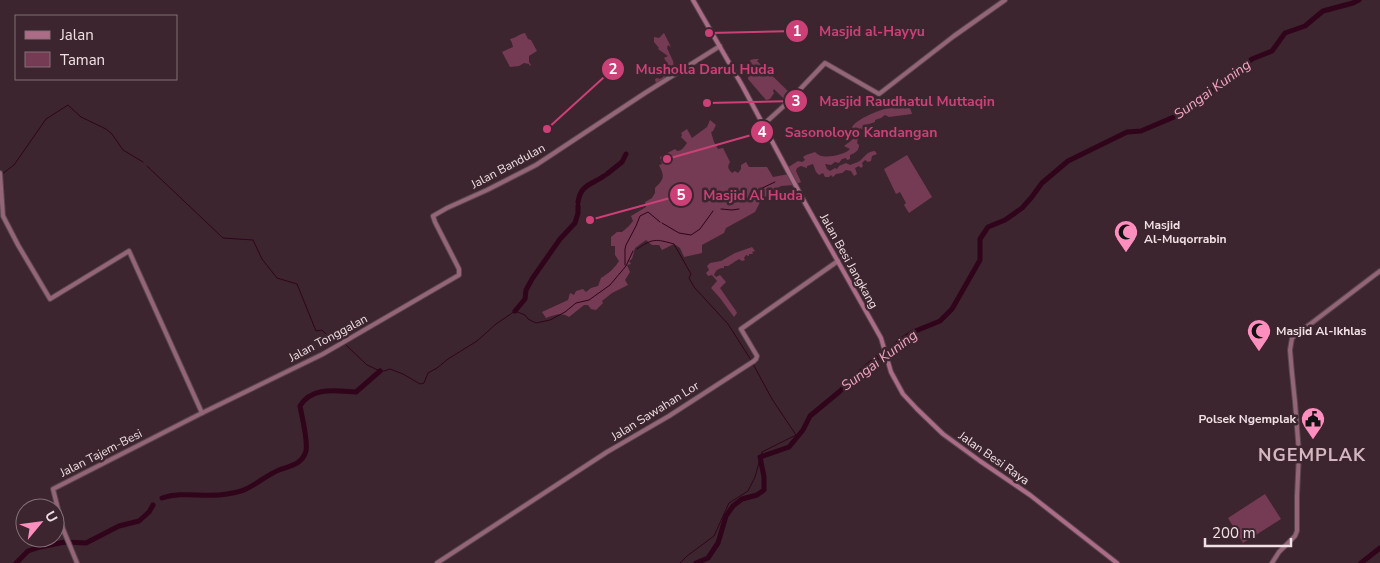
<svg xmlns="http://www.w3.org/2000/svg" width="1380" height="563" font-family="'Nunito Sans',sans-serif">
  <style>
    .green { fill: #763b54 }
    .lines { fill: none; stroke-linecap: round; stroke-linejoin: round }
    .stream { stroke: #30041a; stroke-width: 1 }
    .river { stroke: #30041a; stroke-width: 5 }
    .secondary-casing { stroke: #58454d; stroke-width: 6 }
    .primary-casing { stroke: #58454d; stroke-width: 6 }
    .secondary { stroke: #936577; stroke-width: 4 }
    .primary { stroke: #ac6b86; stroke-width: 4 }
    .labels { text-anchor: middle; stroke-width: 5; stroke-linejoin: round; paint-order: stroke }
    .street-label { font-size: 12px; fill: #f0e0e5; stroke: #3c252e }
    .poi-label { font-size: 12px; font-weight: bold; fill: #f0e0e5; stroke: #3c252e; text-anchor: start }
    .water-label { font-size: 14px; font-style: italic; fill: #f4a6c4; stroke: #3c252e }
    .district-label { font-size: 18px; font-weight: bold; letter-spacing: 1px; fill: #d5b7c2; stroke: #3c252e }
    .leader { fill: none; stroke: #cb4077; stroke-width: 2 }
    .callout-dot { fill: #cb4077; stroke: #3c252e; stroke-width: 2 }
    .mark-label { font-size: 15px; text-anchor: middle; font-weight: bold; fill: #fff }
    .callout-label { font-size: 14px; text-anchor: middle; font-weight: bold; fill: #cb4077; stroke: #3c252e; stroke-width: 5; stroke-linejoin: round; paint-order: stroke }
  </style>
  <rect width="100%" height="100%" fill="#3c252e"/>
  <!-- green -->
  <g class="green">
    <path d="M525,33L528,39L531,40L537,51L529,56V62L531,65L530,66L529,64L524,63L519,66L510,67L502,52L513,47L512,43L510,39C516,38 519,34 525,33Z"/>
    <polygon points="664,33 671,47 668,45 667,48 673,61 675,74 656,84 655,79 657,78 660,79 663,77 663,66 667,63 664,58 668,56 658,49 659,48 654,42 654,37 659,38"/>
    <polygon points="755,59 759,59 757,61 792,95 786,101 774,89 773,91 774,93 770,99 766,100 748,79 749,74 745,70 751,65 750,60"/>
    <path d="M899,105L910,108L912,114L889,117L885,115L881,118L875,120V122L866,125L871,129L865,131L860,128L857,143L859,145C859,151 855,153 850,155V159L847,160L846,158L842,159L839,163L835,162L831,165L825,164L827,169L830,171L835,168L837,169L839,166L846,163L850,165C853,164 855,163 858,162C865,158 865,152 875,151L877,154L872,156L871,161L868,162L865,160L862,163L863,166L861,168L859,166L855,168L857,174L854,176L851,171L846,170L842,173L836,174L833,177L831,175L829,177H825L823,173L819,175L816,172L813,164L807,166V168L801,166L797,168L796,171L801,182L794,185L781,186L772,191L760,202L755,212L726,228L724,233L702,245V253L684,257L680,248L674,244L662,250L659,245H652L646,240L635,248L632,259L629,261L631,264L627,265L630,272L625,280L628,285L612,293L602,301L603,303L596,310L591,309L588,305H584L569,317C561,312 555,315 546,318L542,312L568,300L570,293L574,295L576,291L583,289L586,292L591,288L598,286L601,278C609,273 614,269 619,261L615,255V246H611V237L617,232H622L629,226L633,221L631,216L646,207L645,202L652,198L655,193V188C664,179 665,177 659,165L662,164L660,157L675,149L677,151C682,151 684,147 687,143L681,137L682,135L681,133L687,129L692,138L707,127L710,120L716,125L713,131L711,132L714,142L718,149L723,148L730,162C727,167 728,169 732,173L735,171L738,173L741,169V165L746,162L749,167H767L773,177L789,174L787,168L798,161L802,162L805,160L803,157L806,155L815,152C817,154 820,156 822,156C829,158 846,154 850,149L844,146L853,139C851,135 850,131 852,127C858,117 888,107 899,105Z"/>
    <polygon points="907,155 932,197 909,213 904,205 906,203 900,192 896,194 884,169"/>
    <path d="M752,247L755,251L752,252L753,254H749V256L746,255L744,258L745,260L742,261L739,259L728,266H724V268C718,268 716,270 714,275L716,277L720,275L726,282L720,288L736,311L737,313L734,317L720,298L711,288L717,281L712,275L708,276L706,273L709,270L707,266L710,263L721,261L735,253Z"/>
    <polygon points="1265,494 1281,519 1243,543 1228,518"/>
  </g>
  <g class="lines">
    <!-- stream -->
    <g class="stream">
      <polyline points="147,166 223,238 253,240 262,259 277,278 297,284 316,331 322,330 332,340 339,342"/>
      <polyline points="2,174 14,165 46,119 68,105 81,117 106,129 112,134 123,150 143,162"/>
      <polyline points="758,190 775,182"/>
      <polyline points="721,209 732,210 739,209"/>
      <polyline points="662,223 679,233 691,235 700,229 713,211"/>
      <path d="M637,249C653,238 656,239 674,244L691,274L689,278L694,287L728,324L751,360"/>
      <polyline points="625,265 625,249 626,245 636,226 640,216 648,212 660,222"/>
      <polyline points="346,345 367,365 380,371 384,371 390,369 403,374 420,384 424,383 428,373 437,368 448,359 477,341 496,324 515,311 525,315 528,319 536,323 550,320 565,312 576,303 589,300 610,285 626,266 633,251"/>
      <polyline points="680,563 687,556 714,536 729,503 748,491 755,477 762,452 796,435 772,399 753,364"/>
    </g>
    <!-- river -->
    <g class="river">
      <polyline points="607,174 622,162 626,154"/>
      <path d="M578,202C581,184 591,185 604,176"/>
      <polyline points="515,311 525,299 526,290 532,279 560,239 575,223 578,213 578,206"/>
      <path d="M162,498C183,491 205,498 227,494C233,493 240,492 246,489C257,484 267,475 279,470C289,466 302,465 306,451C308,440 302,417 300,406C312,386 336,391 356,392L380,371"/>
      <polyline points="16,563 28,551 40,547 65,542 86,543 119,526 139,521 149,512 153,505"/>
      <polyline points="696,563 708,558 718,543 726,516 733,506 742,499 757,495 764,490 764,477 760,457 789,447 803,430 810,416 839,392 865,368 877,358 890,351 900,341 913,332 940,321 952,309 980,260 980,239 988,227 1005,220 1022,208 1031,198 1042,183 1068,161 1127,132 1141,131 1181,114 1252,59 1272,51 1285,33 1305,26 1323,11 1353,3 1359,0"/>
      <polyline points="1361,563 1380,548"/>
    </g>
    <!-- secondary casing -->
    <g class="secondary-casing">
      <g id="secondary">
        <polyline points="764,124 786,104 825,63 879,94 954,36 1005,0"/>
        <polyline points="0,173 3,216 18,245 50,299 129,251 202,413"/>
        <polyline points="77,563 63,529 53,489 202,413 323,354 459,275 459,269 435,222 433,216 447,208 487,190 536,165 645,93 720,46"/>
        <polyline points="437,563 607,452 669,416 754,361 756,359 757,356 741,329 838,261"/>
        <polyline points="1272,563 1279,552 1295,536 1297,531 1297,496 1299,453 1295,402 1292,373 1290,350 1292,338 1380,271"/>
      </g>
    </g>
    <!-- primary casing -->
    <g class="primary-casing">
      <polyline id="primary" points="693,0 743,87 805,203 881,338 891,372 903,394 917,409 943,434 980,461 1030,495 1117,563"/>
    </g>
    <!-- secondary -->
    <use href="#secondary" class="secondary"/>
    <!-- primary -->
    <use href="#primary" class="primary"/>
  </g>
  <!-- icons -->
  <defs>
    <g id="mosque-pin" transform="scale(1.25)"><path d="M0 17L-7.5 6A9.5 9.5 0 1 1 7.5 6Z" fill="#fe8ebd" stroke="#3c252e"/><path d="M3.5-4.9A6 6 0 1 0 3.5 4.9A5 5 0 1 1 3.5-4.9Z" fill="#111"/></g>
    <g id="civic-pin" transform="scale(1.25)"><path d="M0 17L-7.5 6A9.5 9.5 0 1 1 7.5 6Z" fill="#fe8ebd" stroke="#3c252e"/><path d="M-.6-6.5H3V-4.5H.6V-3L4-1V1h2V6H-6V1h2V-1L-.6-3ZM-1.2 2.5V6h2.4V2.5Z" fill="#111"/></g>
  </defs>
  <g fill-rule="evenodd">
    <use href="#mosque-pin" x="1126" y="232"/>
    <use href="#mosque-pin" x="1259" y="331"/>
    <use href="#civic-pin" x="1313" y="419"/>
  </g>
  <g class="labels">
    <!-- street labels -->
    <g class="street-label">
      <text transform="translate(508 166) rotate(-28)" y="4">Jalan Bandulan</text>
      <text transform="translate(849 261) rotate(61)" y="4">Jalan Besi Jangkang</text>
      <text transform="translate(328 338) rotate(-28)" y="4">Jalan Tonggalan</text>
      <text transform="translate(655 411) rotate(-32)" y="4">Jalan Sawahan Lor</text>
      <text transform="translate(101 453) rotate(-27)" y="4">Jalan Tajem-Besi</text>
      <text transform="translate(994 458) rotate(35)" y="4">Jalan Besi Raya</text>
    </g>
    <!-- poi labels -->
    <g class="poi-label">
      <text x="1144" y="229">Masjid<tspan x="1144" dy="14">Al-Muqorrabin</tspan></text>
      <text x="1276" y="335">Masjid Al-Ikhlas</text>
      <text x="1296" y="423" text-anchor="end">Polsek Ngemplak</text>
    </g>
    <!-- water labels -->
    <g class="water-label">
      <text transform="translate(1212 89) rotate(-36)" y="5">Sungai Kuning</text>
      <text transform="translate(879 360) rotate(-37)" y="5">Sungai Kuning</text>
    </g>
    <!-- district labels -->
    <g class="district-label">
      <text x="1312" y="461">NGEMPLAK</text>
    </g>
  </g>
  <!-- callouts -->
  <path class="leader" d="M709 33L797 31M547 129L613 69M707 103L796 101M667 159L762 132M590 220L681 195"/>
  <g class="callout-dot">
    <circle cx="709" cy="33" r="5"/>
    <circle cx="547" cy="129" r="5"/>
    <circle cx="707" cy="103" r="5"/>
    <circle cx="667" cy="159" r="5"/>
    <circle cx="590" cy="220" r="5"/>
    <circle cx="797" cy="31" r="12"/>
    <circle cx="613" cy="69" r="12"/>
    <circle cx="796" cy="101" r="12"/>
    <circle cx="762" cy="132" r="12"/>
    <circle cx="681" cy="195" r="12"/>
  </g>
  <g class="mark-label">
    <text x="797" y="36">1</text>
    <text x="613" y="74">2</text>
    <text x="796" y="106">3</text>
    <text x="762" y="137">4</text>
    <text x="681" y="200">5</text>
  </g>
  <g class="callout-label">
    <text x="872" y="36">Masjid al-Hayyu</text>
    <text x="705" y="74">Musholla Darul Huda</text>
    <text x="907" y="106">Masjid Raudhatul Muttaqin</text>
    <text x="861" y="137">Sasonoloyo Kandangan</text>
    <text x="753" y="200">Masjid Al Huda</text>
  </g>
  <!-- legend -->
  <rect x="15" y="15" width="162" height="65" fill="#3c252e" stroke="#847077"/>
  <rect x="25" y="31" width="25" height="8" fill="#ac6b86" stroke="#847077"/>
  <text x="60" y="40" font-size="15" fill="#f0e0e5">Jalan</text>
  <rect x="25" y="52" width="25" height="15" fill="#763b54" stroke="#847077"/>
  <text x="60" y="65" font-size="15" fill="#f0e0e5">Taman</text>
  <!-- north arrow -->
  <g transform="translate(40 523) rotate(61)"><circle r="24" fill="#3c252e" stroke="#847077"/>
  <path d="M0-4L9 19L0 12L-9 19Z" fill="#fe8ebd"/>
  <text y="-8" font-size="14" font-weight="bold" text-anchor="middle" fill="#f0e0e5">U</text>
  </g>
  <!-- scale -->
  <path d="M1205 538v8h86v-8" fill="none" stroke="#f0e0e5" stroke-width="2.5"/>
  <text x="1212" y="538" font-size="15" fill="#f0e0e5" stroke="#3c252e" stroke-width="4" paint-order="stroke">200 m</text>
</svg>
